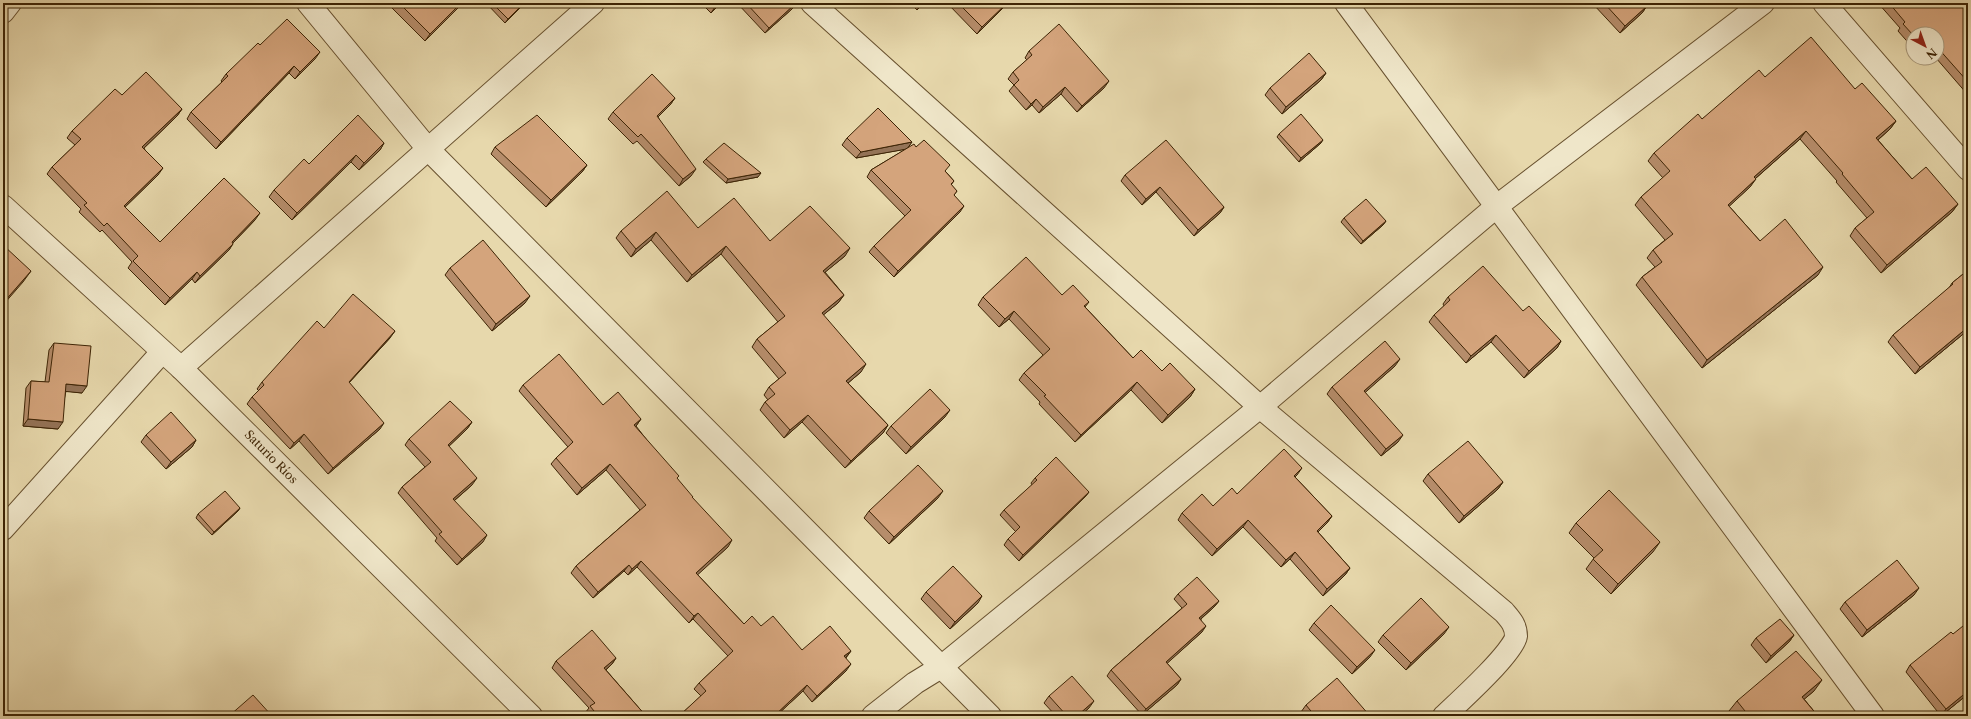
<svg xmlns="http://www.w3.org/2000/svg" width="1971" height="719" font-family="'Libre Caslon Text',serif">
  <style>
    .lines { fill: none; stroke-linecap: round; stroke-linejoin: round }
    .street-casing { stroke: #68512f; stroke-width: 24 }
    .street { stroke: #efe6c9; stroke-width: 22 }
    .wall { fill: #b68d6b; stroke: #3d2405 }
    .shaded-wall { fill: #947357; stroke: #3d2405 }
    .building { fill: #d4a47c; stroke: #3d2405 }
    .labels { text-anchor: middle; stroke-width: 3; stroke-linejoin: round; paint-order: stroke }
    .street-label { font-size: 12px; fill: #3d2405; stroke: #efe6c9 }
  </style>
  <rect width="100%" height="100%" fill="#e7d8ac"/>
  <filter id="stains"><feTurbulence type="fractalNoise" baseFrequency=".005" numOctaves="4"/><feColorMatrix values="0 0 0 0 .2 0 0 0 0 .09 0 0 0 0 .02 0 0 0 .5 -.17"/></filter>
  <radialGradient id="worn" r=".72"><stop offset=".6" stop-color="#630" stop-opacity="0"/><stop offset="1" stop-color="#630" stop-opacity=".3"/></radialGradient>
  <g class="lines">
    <!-- street casing -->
    <g class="street-casing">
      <g id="street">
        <polyline points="308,3 428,149 990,716"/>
        <path d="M812,3L1260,407L1504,612C1510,619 1516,625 1516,636C1515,651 1458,703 1444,716"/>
        <polyline points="1346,3 1873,716"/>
        <polyline points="1824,3 1968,169"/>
        <polyline points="3,12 10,3"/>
        <polyline points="3,206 181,368 531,716"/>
        <polyline points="181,368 593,3"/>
        <polyline points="3,529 162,352"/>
        <polyline points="873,716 915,683 941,667 1260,407 1497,206 1763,3"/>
      </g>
    </g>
    <!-- street -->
    <use href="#street" class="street"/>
  </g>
  <!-- wall -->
  <g class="wall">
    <polygon points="387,3 463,3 425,41"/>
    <polygon points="486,3 525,3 505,23"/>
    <polygon points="701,3 721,3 711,13"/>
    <polygon points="737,3 795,3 792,9 765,33"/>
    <polygon points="910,3 924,3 917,10"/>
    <polygon points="947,3 1008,3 977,34"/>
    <polygon points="1593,3 1644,3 1647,6 1642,13 1620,33 1593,4"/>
    <polygon points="1878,3 1961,3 1968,11 1968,95 1936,58 1937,58 1937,34 1913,34 1913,48 1898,31 1900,28"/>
    <polygon points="260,45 315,59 295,79 289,73 216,149 187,119 191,112 222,82 221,81 226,74"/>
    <polygon points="1029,51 1104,88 1077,112 1061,94 1039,113 1032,105 1026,110 1009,91 1014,85 1008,79 1013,72 1027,60 1025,58"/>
    <polygon points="1326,73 1321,80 1282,114 1265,95 1270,88"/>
    <polygon points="1765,77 1855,89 1896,121 1890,129 1878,140 1912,179 1958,204 1952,212 1881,273 1850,236 1855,228 1867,218 1836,182 1837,181 1800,139 1755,179 1750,187 1729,206 1760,241 1818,275 1702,368 1636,285 1642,277 1655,267 1647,258 1653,250 1665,240 1635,205 1641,197 1663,178 1648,161 1654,153 1702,119"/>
    <polygon points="122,95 182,109 177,116 144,148 158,175 125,207 160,242 255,220 233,243 229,250 195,283 192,279 165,305 128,268 132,262 102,230 100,232 79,212 81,209 47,174 52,167 75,145 67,138 72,131"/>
    <polygon points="675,98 670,105 658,117 691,176 679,186 637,141 633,144 608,119 613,112"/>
    <polygon points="1279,134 1321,143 1299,162 1277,137"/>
    <polygon points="847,138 912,142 907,148 946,172 954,181 951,185 957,191 954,195 960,212 894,277 869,252 874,246 905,216 867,177 871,170 906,149 856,158 842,145"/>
    <polygon points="384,143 380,150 359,170 351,162 292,220 269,197 274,190 309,164"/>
    <polygon points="495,147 587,165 582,172 546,207 491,154"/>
    <polygon points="706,159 758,177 726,183 703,162"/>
    <polygon points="1125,175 1224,207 1220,213 1194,236 1156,192 1142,205 1121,181"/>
    <polygon points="1344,218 1386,221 1383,225 1361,244 1341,222"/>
    <polygon points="698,228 770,241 845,256 825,272 844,295 838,303 823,315 861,372 848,383 888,425 883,433 845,468 802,422 784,438 760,410 765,402 768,400 764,395 769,387 779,379 752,347 757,339 778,322 721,254 687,282 651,240 631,257 616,238 621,231"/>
    <polygon points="450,268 525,303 492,331 445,275"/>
    <polygon points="1968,270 1968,330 1915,374 1888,342 1893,335 1949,288 1952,283"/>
    <polygon points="1062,295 1089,302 1085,307 1133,358 1162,371 1195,389 1190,397 1162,423 1131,390 1075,442 1039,404 1040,402 1019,380 1024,373 1043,355 1009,319 999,327 978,305 983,297"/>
    <polygon points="1448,297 1523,311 1561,341 1557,348 1524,378 1491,342 1466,363 1429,322 1434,315 1444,306 1443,304"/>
    <polygon points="324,328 390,338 349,383 380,429 328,474 299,441 290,449 247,404 252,397 259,391 257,389 262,382"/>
    <polygon points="54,343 82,393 66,391 58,429 23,426 26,388 31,381 45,382 49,350"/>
    <polygon points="1395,366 1365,392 1398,442 1381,456 1327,394 1332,387"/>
    <polygon points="523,385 603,405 641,419 636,426 692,498 728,547 697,574 744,624 761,626 802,650 851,651 846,658 846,671 812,702 803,691 776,716 679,716 701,696 694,689 699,683 728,656 693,619 689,623 637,567 628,575 624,571 593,598 571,573 576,566 640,510 606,470 577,495 551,464 556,458 568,447 519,391"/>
    <polygon points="945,417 906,454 886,433 891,426"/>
    <polygon points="472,422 467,429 449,446 472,485 454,501 483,542 457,565 435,541 437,538 398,493 402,487 425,467 405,445 409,439"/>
    <polygon points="146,435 196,440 192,447 166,469 141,442"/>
    <polygon points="1428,474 1503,482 1498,489 1459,523 1423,481"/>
    <polygon points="1297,475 1295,477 1332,516 1327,523 1318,532 1350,568 1345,575 1323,596 1290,559 1281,567 1243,527 1212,556 1178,520 1182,513 1213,506 1237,494"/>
    <polygon points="1035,478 1089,492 1085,497 1019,561 1004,545 1008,539 1016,532 1000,515 1004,510 1032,485 1031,483"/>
    <polygon points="938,498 889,544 864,518 869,511"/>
    <polygon points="240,508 238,511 212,535 196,518 198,514"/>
    <polygon points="1576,523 1653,552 1611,594 1586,569 1594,558 1569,533"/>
    <polygon points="926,592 978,603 950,629 921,599"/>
    <polygon points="1178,594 1219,601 1214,607 1201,619 1202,632 1167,663 1181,679 1177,685 1142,715 1107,676 1111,670 1182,608 1174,599"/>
    <polygon points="1914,595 1862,637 1840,609 1845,602"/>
    <polygon points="1314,623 1370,657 1352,674 1309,630"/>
    <polygon points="1444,634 1406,670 1378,642 1383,635"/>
    <polygon points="1794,635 1789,642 1766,663 1751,645 1756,638"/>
    <polygon points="616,658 612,664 606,670 646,716 588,716 585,713 589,708 552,668 556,661"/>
    <polygon points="1910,665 1968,694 1941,716 1906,672"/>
    <polygon points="1814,691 1804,699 1818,716 1733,716 1729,711 1737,701"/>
    <polygon points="1049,696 1089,708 1080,716 1056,716 1044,703"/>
    <polygon points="1306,705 1370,716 1304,716 1301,712"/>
  </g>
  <!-- shaded-wall -->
  <g class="shaded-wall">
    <polygon points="461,3 463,3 425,41 430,34"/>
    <polygon points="524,3 525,3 505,23 508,19"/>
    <polygon points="719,3 721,3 711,13 715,7"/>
    <polygon points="796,3 792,9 765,33 769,28"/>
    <polygon points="922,3 924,3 917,10"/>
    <polygon points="1007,3 1008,3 977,34 982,27"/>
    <polygon points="1647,6 1642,13 1620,33 1625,26"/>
    <polygon points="320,52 315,59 295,79 300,72"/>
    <polygon points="294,66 289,73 216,149 221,142"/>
    <polygon points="1326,73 1321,80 1282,114 1286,107"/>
    <polygon points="1109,81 1104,88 1077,112 1082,106"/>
    <polygon points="1065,87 1061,94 1039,113 1043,107"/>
    <polygon points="675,98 670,105 652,123 657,116"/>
    <polygon points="1036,99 1032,105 1026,110 1031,104"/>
    <polygon points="182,109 177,116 138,154 142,147"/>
    <polygon points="1896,121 1890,129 1871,146 1876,138"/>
    <polygon points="1806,131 1800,139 1748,185 1754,177"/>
    <polygon points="1323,140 1321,143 1299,162 1301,158"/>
    <polygon points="912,142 907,149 856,158 861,152"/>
    <polygon points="384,143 380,150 359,170 364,163"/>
    <polygon points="356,155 351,162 292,220 297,213"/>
    <polygon points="587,165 582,172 546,207 551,200"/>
    <polygon points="163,168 158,175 119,213 124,206"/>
    <polygon points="696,169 691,176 679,186 683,179"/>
    <polygon points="761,173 758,177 726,183 728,179"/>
    <polygon points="1756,179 1750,187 1722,213 1728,205"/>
    <polygon points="1160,187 1156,192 1142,205 1146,199"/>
    <polygon points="1958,204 1952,212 1881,273 1887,265"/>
    <polygon points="964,206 960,212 894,277 898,271"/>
    <polygon points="1224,207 1220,213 1194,236 1198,230"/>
    <polygon points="260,213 255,220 227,249 232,242"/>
    <polygon points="1386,221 1383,225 1361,244 1363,241"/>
    <polygon points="656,232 651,240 631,257 636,249"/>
    <polygon points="233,244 229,250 195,283 200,276"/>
    <polygon points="726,246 721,254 687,282 692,275"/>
    <polygon points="850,248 845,256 818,278 823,271"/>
    <polygon points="1823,267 1818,275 1702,368 1707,360"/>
    <polygon points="31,271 23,282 3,305 3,303"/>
    <polygon points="197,272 192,279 165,305 170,298"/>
    <polygon points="844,295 838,303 816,321 822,313"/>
    <polygon points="530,296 525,303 492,331 496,324"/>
    <polygon points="1014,311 1009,319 999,327 1005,319"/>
    <polygon points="1968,327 1968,330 1915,374 1920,367"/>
    <polygon points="395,331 390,338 344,388 349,382"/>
    <polygon points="1496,335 1491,342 1466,363 1471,356"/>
    <polygon points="1561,341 1557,348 1524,378 1529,371"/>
    <polygon points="1400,359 1395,366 1359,398 1364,391"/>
    <polygon points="866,364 861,372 841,389 846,381"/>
    <polygon points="1137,382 1131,390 1075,442 1081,435"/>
    <polygon points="66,384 87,386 82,393 61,391"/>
    <polygon points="1195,389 1190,397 1162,423 1168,415"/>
    <polygon points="950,410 945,417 906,454 911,447"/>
    <polygon points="808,415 802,422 784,438 790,430"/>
    <polygon points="28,419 63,422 58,429 23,426"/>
    <polygon points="641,419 636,426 630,432 634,425"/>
    <polygon points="472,422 467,429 444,451 448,445"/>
    <polygon points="384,423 380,429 328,474 333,468"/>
    <polygon points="888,425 883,433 845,468 851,461"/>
    <polygon points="304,434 299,441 290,449 294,443"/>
    <polygon points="1403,435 1398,442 1381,456 1386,449"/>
    <polygon points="196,440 192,447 166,469 171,462"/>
    <polygon points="610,464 606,470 577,495 582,488"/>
    <polygon points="1302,468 1297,475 1289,483 1294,476"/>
    <polygon points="477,478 472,485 448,506 453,499"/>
    <polygon points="1503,482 1498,489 1459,523 1464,516"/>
    <polygon points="943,491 938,498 889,544 894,537"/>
    <polygon points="1089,492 1085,497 1019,561 1023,555"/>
    <polygon points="240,508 238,511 212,535 214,532"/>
    <polygon points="1332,516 1327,523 1312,538 1317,531"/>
    <polygon points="1248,520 1243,527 1212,556 1217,549"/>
    <polygon points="487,535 483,542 457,565 462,559"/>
    <polygon points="732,540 728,547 692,580 696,573"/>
    <polygon points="1660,542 1653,552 1611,594 1618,584"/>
    <polygon points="1295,552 1290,559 1281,567 1286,560"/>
    <polygon points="641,561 637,567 628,575 632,569"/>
    <polygon points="629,565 624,571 593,598 598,592"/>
    <polygon points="1350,568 1345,575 1323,596 1327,589"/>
    <polygon points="1919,588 1914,595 1862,637 1867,630"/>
    <polygon points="982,596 978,603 950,629 955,622"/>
    <polygon points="1219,601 1214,607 1195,624 1199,618"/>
    <polygon points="698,613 693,619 689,623 694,616"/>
    <polygon points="1206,626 1202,632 1162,668 1166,662"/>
    <polygon points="1449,627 1444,634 1406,670 1411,663"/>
    <polygon points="1794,635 1789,642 1766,663 1771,656"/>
    <polygon points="1375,650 1370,657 1352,674 1357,667"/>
    <polygon points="851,651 846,657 840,663 844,656"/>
    <polygon points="616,658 612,664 600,675 604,668"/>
    <polygon points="851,664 846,671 812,702 817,696"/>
    <polygon points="1181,679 1177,685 1142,715 1146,709"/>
    <polygon points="1822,680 1814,691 1795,707 1802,697"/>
    <polygon points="807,685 803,691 776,716 774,716"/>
    <polygon points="1968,691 1968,694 1941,716 1946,709"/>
    <polygon points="1094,701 1089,708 1080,716 1077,716"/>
  </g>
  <!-- building -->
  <g class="building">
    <polygon points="399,3 461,3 430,34"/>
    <polygon points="492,3 524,3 508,19"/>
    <polygon points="710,3 719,3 715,7"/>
    <polygon points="746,3 796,3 769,28"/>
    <polygon points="958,3 1007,3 982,27"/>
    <polygon points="1604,3 1644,3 1647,6 1625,26"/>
    <polygon points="1889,3 1961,3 1968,11 1968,82 1937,47 1937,34 1913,34 1913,35 1903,24 1905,22"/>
    <polygon points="287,19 320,52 300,72 294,66 221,142 191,112 228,76 226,74 258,43 260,45"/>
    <polygon points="1059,24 1109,81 1082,106 1065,87 1043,107 1036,99 1031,104 1014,85 1019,80 1013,72 1032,55 1029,51"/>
    <polygon points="1811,37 1855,89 1862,83 1896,121 1876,138 1912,179 1926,167 1958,204 1887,265 1855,228 1874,212 1842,174 1843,173 1806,131 1754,177 1756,179 1728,205 1760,241 1785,219 1823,267 1707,360 1642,277 1662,262 1653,250 1673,234 1641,197 1670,171 1654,153 1698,114 1702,119 1759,70 1765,77"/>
    <polygon points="1309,53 1326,73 1286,107 1270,88"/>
    <polygon points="146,72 182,109 142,147 163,168 124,206 160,242 224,178 260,213 232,242 233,244 200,276 197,272 170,298 133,261 138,256 107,223 104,226 84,205 87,203 52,167 81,139 72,131 115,89 122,95"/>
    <polygon points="652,74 675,98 657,116 696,169 683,179 641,134 638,137 613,112"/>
    <polygon points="878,108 912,142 861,152 847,138"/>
    <polygon points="1301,114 1323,140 1301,158 1279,134"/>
    <polygon points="358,115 384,143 364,163 356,155 297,213 274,190 304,159 309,164"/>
    <polygon points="537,115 587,165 551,200 495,147"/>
    <polygon points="924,140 950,165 945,171 954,181 951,184 957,191 954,195 964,206 898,271 874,246 911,210 871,170 914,144 916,147"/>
    <polygon points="1166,140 1224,207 1198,230 1160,187 1146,199 1125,175"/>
    <polygon points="724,143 761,173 728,179 706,159"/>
    <polygon points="667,191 698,228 734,198 770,241 810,206 850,248 823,271 844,295 822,313 866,364 846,381 888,425 851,461 808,415 790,430 765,402 775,394 769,387 786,373 757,339 785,316 726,246 692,275 656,232 636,249 621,231"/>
    <polygon points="1366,199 1386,221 1363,241 1344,218"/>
    <polygon points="483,240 530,296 496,324 450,268"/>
    <polygon points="3,245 31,271 3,303"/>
    <polygon points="1026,257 1062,295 1073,285 1089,302 1084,306 1133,358 1141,350 1162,371 1170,363 1195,389 1168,415 1137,382 1081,435 1044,396 1046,395 1024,373 1050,349 1014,311 1005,319 983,297"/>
    <polygon points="1483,266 1523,311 1529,306 1561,341 1529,371 1496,335 1471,356 1434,315 1450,300 1448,297"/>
    <polygon points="1968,270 1968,327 1920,367 1893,335 1953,284 1952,283"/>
    <polygon points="353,294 395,331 349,382 384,423 333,468 304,434 294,443 252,397 264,385 262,382 317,321 324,328"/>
    <polygon points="1385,341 1400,359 1364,391 1403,435 1386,449 1332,387"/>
    <polygon points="54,343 91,346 87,386 66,384 63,422 28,419 31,381 49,382"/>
    <polygon points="559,354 603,405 618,392 641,419 634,425 679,476 677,478 693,497 692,497 732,540 696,573 744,624 752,616 761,626 773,616 802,650 830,626 851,651 844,656 851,664 817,696 807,685 774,716 679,716 706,691 699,683 733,651 698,613 694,616 641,561 632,569 629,565 598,592 576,566 646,505 610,464 582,488 556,458 573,442 523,385"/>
    <polygon points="930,389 950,410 911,447 891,426"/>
    <polygon points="450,401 472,422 448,445 477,478 453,499 487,535 462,559 439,534 442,532 402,487 431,462 409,439"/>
    <polygon points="171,412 196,440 171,462 146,435"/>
    <polygon points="1468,441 1503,482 1464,516 1428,474"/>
    <polygon points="1284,449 1302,468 1294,476 1332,516 1317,531 1350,568 1327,589 1295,552 1286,560 1248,520 1217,549 1182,513 1202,494 1213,506 1232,488 1237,494"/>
    <polygon points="1056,457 1089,492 1023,555 1008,539 1020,527 1004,510 1037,480 1035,478"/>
    <polygon points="918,465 943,491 894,537 869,511"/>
    <polygon points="1609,490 1660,542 1618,584 1593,559 1603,550 1576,523"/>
    <polygon points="225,491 240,508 214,532 198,514"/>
    <polygon points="1897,560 1919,588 1867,630 1845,602"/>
    <polygon points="953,566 982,596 955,622 926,592"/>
    <polygon points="1197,577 1219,601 1199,618 1206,626 1166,662 1181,679 1146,709 1111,670 1187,604 1178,594"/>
    <polygon points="1421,598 1449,627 1411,663 1383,635"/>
    <polygon points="1331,605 1375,650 1357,667 1314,623"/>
    <polygon points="1780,619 1794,635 1771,656 1756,638"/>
    <polygon points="1968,622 1968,691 1946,709 1910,665 1951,632 1953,634"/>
    <polygon points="592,630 616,658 604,668 646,716 598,716 590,706 595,703 556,661"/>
    <polygon points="1796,651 1822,680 1802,697 1818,716 1749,716 1737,701"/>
    <polygon points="1072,676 1094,701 1077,716 1067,716 1049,696"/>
    <polygon points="1337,678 1370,716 1315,716 1306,705"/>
    <polygon points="253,695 272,716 229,716"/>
  </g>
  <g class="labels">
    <!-- street labels -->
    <g class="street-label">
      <text transform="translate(271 457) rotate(45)" y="4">Saturio Ríos</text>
    </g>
  </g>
  <!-- margin -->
  <rect width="1971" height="719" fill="none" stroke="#e7d8ac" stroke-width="16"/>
  <rect x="4" y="4" width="1963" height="711" fill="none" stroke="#3d2405" stroke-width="2"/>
  <rect x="8" y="8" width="1955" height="703" fill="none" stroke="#3d2405"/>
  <!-- north arrow -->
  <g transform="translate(1925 46) rotate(139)"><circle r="19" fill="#efe6c9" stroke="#a8987b"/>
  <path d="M0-3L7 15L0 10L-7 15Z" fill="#8f2418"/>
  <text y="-6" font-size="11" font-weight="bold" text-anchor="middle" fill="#3d2405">N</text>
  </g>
  <rect width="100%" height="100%" filter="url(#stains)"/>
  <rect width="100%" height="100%" fill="url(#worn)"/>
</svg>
